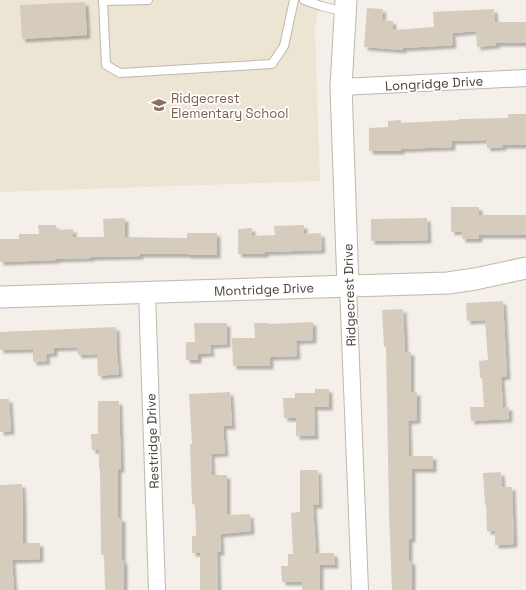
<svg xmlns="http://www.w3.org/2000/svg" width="526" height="590" font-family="'Space Grotesk',sans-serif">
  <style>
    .education { fill: #ede5d3 }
    .building { fill: #d6ccbe; filter: url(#shadow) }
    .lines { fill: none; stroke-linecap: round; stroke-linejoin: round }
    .service-casing { stroke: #bfb8ab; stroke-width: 10 }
    .minor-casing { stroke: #bfb8ab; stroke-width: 18 }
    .tertiary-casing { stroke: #bfb8ab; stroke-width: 23 }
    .service { stroke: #fff; stroke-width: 8 }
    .minor { stroke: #fff; stroke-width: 16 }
    .tertiary { stroke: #fff; stroke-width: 21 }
    .labels { text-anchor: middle; stroke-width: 3.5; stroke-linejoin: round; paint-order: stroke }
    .street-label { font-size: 13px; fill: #484137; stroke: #fff }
    .education-label { font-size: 13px; fill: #785e54; stroke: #fff; text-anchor: start }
  </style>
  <defs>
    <filter id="shadow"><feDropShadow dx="3.5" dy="3.5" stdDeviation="1" flood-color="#0004"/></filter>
  </defs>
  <rect width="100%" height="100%" fill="#f4f0e9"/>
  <!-- education -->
  <polygon class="education" points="0,0 320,0 315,29 320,181 0,192"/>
  <!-- building -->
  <g class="building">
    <polygon points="85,2 87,35 22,39 20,5"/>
    <polygon points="367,8 383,9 382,20 393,21 393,30 434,27 433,12 494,9 495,22 526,22 526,43 496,43 496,45 477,47 476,31 452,33 453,45 403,48 403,50 364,47"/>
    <polygon points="508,114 526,114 526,145 503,145 503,147 487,148 486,140 452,141 452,147 401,149 401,151 369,151 369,128 388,127 388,121 401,120 401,123 459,120 459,119 508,118"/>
    <polygon points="451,207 479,207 479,215 526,215 526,235 479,235 479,239 462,239 462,231 451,232"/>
    <polygon points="125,218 125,237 187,238 187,233 217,233 217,255 187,255 187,254 140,254 140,256 91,257 91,258 56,259 56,260 0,262 0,239 19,239 19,234 39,234 38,225 56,225 56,230 73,229 73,237 104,237 103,219"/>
    <polygon points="427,218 428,240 371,241 371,219"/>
    <polygon points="304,225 304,234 321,233 322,250 265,252 265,254 238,254 238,229 252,228 252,236 275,235 274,226"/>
    <polygon points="503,301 507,376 501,377 503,407 509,407 509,419 471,421 470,407 484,407 482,378 480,378 479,361 488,360 485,320 467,321 466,303"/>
    <polygon points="403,309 405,352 411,352 411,392 417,392 417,420 408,421 409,456 433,456 433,469 412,469 412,539 409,539 409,561 412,561 412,590 392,590 389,514 386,347 384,347 382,310"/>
    <polygon points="313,322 313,340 296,341 297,356 270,357 270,366 233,366 232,338 255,338 254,323 269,323 269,324"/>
    <polygon points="194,323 227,323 227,344 210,345 211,353 198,354 198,360 186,360 186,342 195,342"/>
    <polygon points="116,327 117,353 119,374 98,376 97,354 78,355 77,347 54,348 54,353 46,354 47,361 33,362 33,349 0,350 0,332"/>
    <polygon points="315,389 329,389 329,407 314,407 315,436 296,436 296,418 284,418 283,398 295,398 295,393 315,393"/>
    <polygon points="230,392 232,426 223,426 225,453 211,454 212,475 227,475 227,515 250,514 251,531 220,534 221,552 217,552 218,590 200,590 200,553 192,553 192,536 196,536 195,504 192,504 190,444 192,444 189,394"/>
    <polygon points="0,399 9,399 11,431 0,432"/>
    <polygon points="98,401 119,401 121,469 118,469 118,518 122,518 122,560 124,560 124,590 105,590 104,555 101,555 100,469 99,469 99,450 92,450 91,434 98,434"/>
    <polygon points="300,470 318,470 319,505 313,505 316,553 334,553 335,565 320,565 320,590 302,590 302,582 282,582 281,566 288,566 288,554 293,554 291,513 300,512"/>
    <polygon points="501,472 502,487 512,487 514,544 495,545 495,531 487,531 486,505 485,505 483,473"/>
    <polygon points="22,484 23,507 23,543 40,543 40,559 12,560 14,590 0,590 0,485"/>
  </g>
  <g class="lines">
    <!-- service casing -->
    <g class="service-casing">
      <g id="service">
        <polyline points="103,0 106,65 120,73 272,64 284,46 294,0"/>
        <polyline points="304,0 321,6 345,12"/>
        <polyline points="103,1 148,0"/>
      </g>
    </g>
    <!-- minor casing -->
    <g class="minor-casing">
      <g id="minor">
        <polyline points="341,87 526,78"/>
        <polyline points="348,286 360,590"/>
        <polyline points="147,293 157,590"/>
      </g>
    </g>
    <!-- tertiary casing -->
    <g class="tertiary-casing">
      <g id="tertiary">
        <polyline points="346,0 341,87 348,286"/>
        <polyline points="0,297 448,283 475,279 526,268"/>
      </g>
    </g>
    <!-- service -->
    <use href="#service" class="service"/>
    <!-- minor -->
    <use href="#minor" class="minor"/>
    <!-- tertiary -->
    <use href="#tertiary" class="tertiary"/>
  </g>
  <!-- icons -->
  <defs>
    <g id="school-bare" transform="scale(1.2)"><path d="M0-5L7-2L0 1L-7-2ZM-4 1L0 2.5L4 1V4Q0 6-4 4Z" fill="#8d6e63" stroke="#fff" stroke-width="2.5" paint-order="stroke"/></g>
  </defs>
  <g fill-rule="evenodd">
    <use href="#school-bare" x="159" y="105"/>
  </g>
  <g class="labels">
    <!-- street labels -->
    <g class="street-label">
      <text transform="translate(434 83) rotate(-3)" y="5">Longridge Drive</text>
      <text transform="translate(264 289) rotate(-2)" y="5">Montridge Drive</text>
      <text transform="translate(349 295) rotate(-92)" y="5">Ridgecrest Drive</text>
      <text transform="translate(152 441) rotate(-92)" y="5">Restridge Drive</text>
    </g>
    <!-- education labels -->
    <g class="education-label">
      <text x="171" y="103">Ridgecrest<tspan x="171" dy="15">Elementary School</tspan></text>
    </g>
  </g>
</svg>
